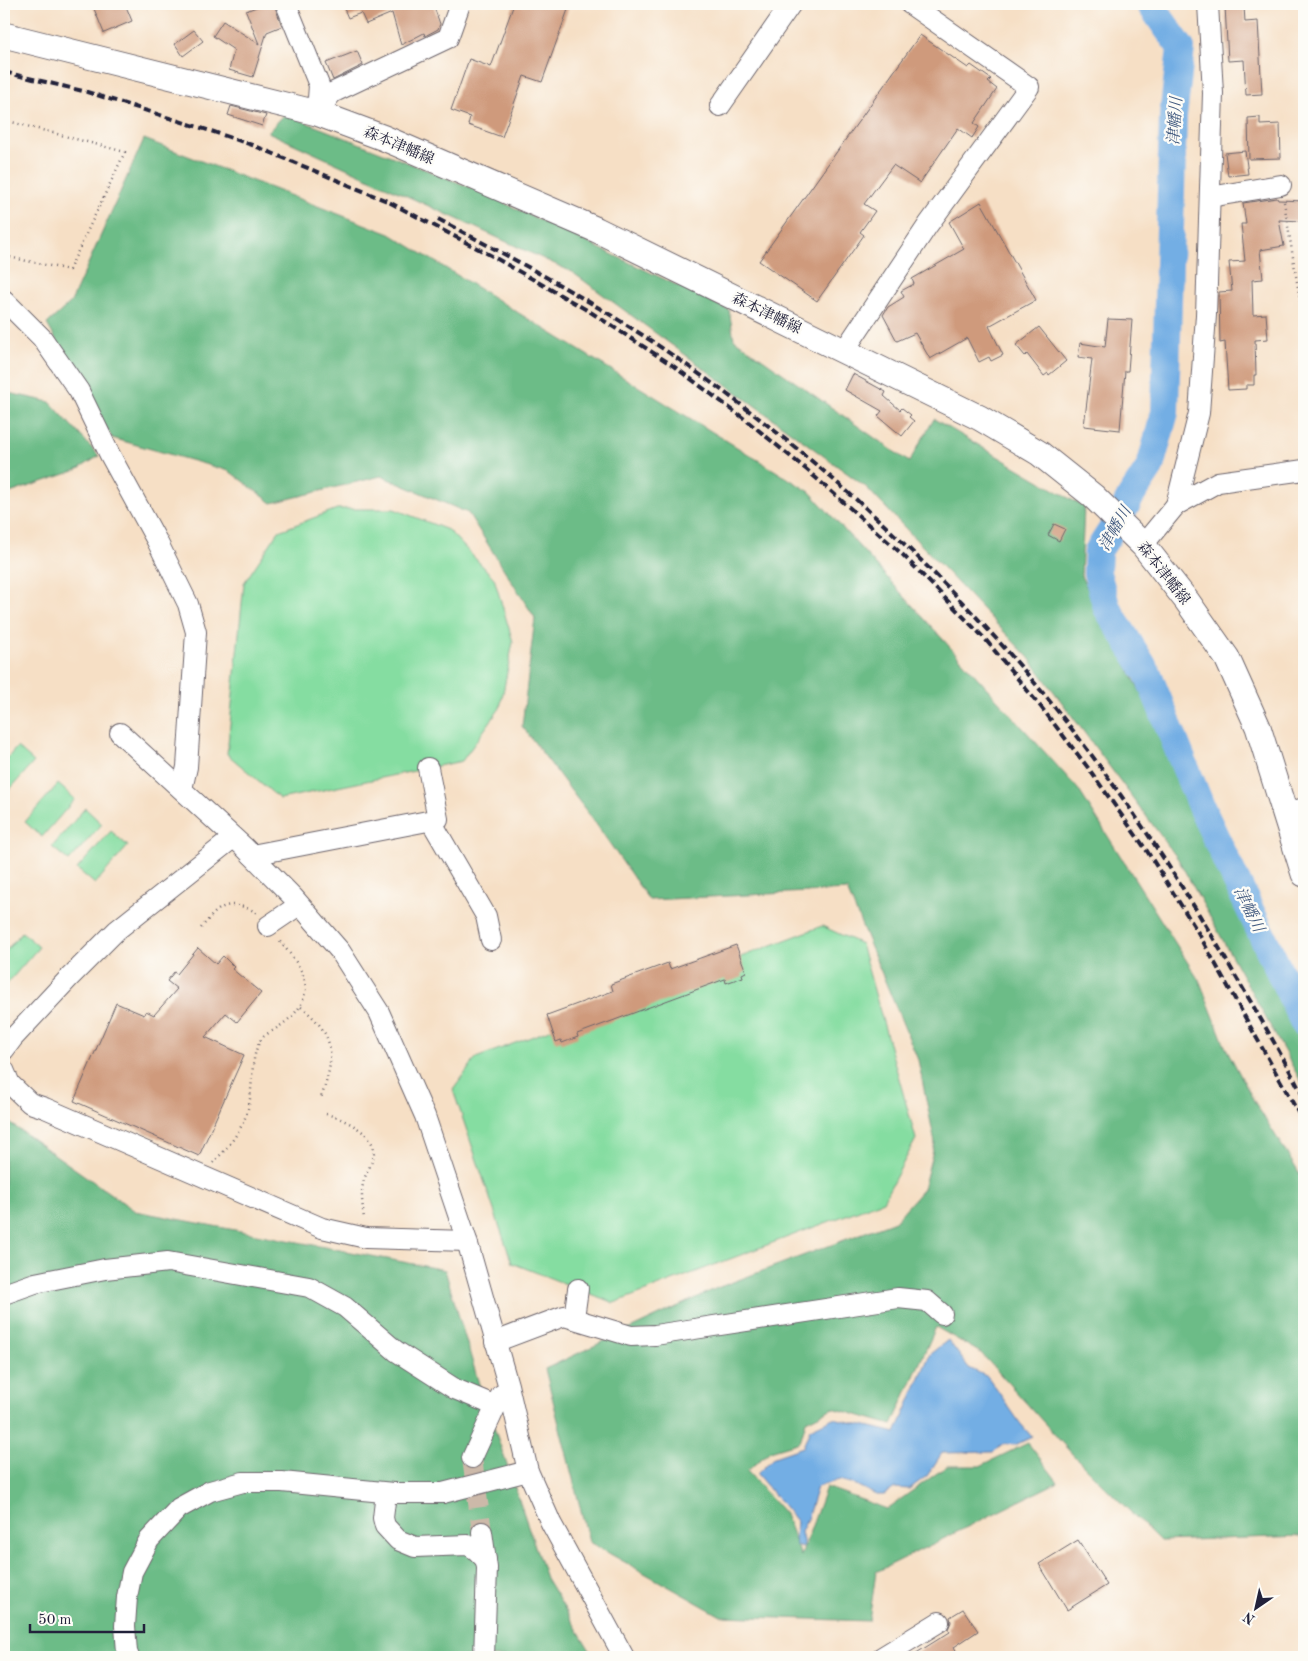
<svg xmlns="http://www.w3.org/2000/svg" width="1308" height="1661" font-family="'Old Standard TT','Noto Serif JP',serif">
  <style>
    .green { fill: #85dda1; stroke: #54806e }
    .forest { fill: #6cbc87; stroke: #476f61 }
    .water { fill: #73aee4; stroke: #4a6890 }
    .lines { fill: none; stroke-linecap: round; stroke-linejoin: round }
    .river { stroke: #73aee4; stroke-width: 28 }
    .building { fill: #cf9a7b }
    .minor-tunnel { stroke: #ccb9a9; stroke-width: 20; stroke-dasharray: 20 10; stroke-linecap: butt }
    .minor-casing { stroke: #6c646b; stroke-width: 22 }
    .major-casing { stroke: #6c646b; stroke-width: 27 }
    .path { stroke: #6c646b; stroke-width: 2.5; stroke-dasharray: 1 4; stroke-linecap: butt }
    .minor { stroke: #fff; stroke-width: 20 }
    .major { stroke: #fff; stroke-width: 25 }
    .rail { stroke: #22223b; stroke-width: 4; stroke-dasharray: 8 4; stroke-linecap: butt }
    .labels { text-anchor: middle; stroke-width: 4.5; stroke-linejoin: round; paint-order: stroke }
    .street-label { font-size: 15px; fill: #22223b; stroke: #fdfcf7 }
    .water-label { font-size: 16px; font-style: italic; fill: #425a7f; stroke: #fdfcf7 }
  </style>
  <rect width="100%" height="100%" fill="#fdfcf7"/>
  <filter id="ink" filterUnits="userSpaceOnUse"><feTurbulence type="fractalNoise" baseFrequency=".02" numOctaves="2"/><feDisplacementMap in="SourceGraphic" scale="10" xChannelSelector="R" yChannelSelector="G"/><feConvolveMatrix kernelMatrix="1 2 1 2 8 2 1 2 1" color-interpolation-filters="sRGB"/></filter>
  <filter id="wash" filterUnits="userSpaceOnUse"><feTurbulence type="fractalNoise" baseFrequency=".0096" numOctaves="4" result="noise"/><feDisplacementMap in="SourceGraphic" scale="20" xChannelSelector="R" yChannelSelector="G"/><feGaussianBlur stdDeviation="1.12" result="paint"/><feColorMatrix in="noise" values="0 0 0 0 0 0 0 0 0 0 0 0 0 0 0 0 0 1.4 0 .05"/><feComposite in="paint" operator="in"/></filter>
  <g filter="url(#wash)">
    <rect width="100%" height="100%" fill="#f6dfc5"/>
    <!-- green -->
    <g class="green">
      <polygon points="337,509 394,509 448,530 494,578 513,642 500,708 462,761 280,799 227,754 244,583 279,531"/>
      <polygon points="17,747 34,762 4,796 4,762"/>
      <polygon points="58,784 75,799 42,837 25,822"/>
      <polygon points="85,808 102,824 69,861 52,847"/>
      <polygon points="111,831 128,846 95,884 77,869"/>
      <polygon points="822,926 861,944 916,1139 883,1201 614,1303 512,1263 453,1090 476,1058"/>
      <polygon points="22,932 39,947 6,985 4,983 4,953"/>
    </g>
    <!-- forest -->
    <g class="forest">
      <polygon points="285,114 477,190 729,310 734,339 909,462 934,419 1084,507 1081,576 1143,697 1260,953 1304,1039 1304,1087 1178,859 1029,658 866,487 572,272 268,132"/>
      <polygon points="144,139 390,234 810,492 1078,789 1200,982 1225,1046 1254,1101 1304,1181 1304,1536 1160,1541 1074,1456 981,1353 936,1327 892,1425 833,1408 806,1421 800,1442 770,1451 747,1471 785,1514 801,1556 826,1487 887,1509 947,1466 980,1466 1028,1443 1058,1482 876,1572 869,1621 721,1616 589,1542 545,1369 717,1288 895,1221 923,1189 935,1143 918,1060 847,890 649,900 594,821 522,726 535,618 468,513 381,476 272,503 229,471 112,438 47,324 71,302"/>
      <polygon points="4,392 50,402 99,456 77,470 4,495"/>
      <polygon points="4,1119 135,1211 445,1270 479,1384 546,1578 594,1657 4,1657"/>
    </g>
    <!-- water -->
    <polygon class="water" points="948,1340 969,1368 988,1377 1020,1423 1032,1437 1015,1445 1004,1444 993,1452 942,1453 927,1476 909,1489 895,1488 884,1495 876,1495 854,1484 839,1480 817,1487 807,1519 801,1532 803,1541 803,1548 796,1546 795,1538 797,1522 757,1474 774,1457 803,1447 810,1429 833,1418 896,1433 930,1354"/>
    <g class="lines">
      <!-- river -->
      <polyline class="river" points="1150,4 1181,48 1173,117 1165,412 1150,467 1131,496 1120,517 1098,551 1097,573 1107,608 1147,672 1202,809 1304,1023"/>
    </g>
    <g id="blocks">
      <!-- building -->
      <g class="building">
        <polygon points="92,4 125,4 132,21 104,33"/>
        <polygon points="264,4 274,4 282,26 267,32 253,77 229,70 234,50 213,36 223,21 259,44 246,11"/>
        <polygon points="342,4 433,4 440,24 438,29 425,36 424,33 401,45 392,13 366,24 361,13 348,18"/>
        <polygon points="514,4 570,4 542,82 524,76 502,137 468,125 470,117 451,110 469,59 491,67"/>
        <polygon points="1225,6 1244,6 1245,22 1258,21 1262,94 1246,95 1244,60 1228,61"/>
        <polygon points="194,30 203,41 183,56 175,44"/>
        <polygon points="920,35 968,68 971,65 991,79 988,82 997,89 974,123 979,127 972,138 958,128 920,183 893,165 864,204 875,211 860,232 864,235 817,301 759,261"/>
        <polygon points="357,51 363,65 333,80 326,63"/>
        <polygon points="231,106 266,115 262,126 228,115"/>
        <polygon points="1260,117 1260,125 1280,124 1281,158 1249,159 1248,118"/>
        <polygon points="1245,151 1248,174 1228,176 1225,153"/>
        <polygon points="1277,198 1278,200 1304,201 1304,221 1279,220 1284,246 1260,250 1263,279 1252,280 1253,315 1266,314 1268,339 1255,340 1256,375 1254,375 1254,385 1246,385 1246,389 1228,390 1225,342 1220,343 1219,292 1232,291 1229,262 1245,261 1241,224 1246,224 1243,203"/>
        <polygon points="981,202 1036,300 989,326 1003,355 991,361 989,357 979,362 967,338 930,359 915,333 897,341 883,315 888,307 904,297 901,291 914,284 912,279 964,249 949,222"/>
        <polygon points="1108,319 1132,320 1128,371 1125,371 1120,430 1084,426 1092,359 1078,357 1080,343 1105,347"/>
        <polygon points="1039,327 1066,361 1049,375 1048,373 1044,376 1027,354 1025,356 1016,345"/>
        <polygon points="853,374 886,392 884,396 900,410 902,408 911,415 909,417 914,421 902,436 878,416 882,411 845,390"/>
        <polygon points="1054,524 1065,529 1059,541 1048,535"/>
        <polygon points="736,945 746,972 742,974 743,977 726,983 725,979 577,1034 578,1037 562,1043 561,1040 556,1042 547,1015 613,991 611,984 668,963 670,969"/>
        <polygon points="198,948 216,964 223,956 234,967 232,969 261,993 237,1022 226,1013 205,1037 244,1055 199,1156 74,1101 116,1003 144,1015 146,1011 154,1015 177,989 167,981 174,972 177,974"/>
        <polygon points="1078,1540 1107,1585 1067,1610 1039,1564"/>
        <polygon points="963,1609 978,1631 954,1647 960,1657 910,1657 950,1632 948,1629 951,1622 950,1617"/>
      </g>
    </g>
  </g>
  <g filter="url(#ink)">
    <use href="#blocks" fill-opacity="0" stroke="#6c646b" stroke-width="1"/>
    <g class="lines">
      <!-- minor-tunnel -->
      <polyline class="minor-tunnel" points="472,1458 482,1532"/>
      <!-- minor casing -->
      <g class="minor-casing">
        <g id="minor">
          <polyline points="286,4 319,85 317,113"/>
          <polyline points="720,106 791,4"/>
          <polyline points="317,113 332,93 448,38 460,4"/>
          <polyline points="1210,197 1281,185"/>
          <polyline points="4,300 42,338 79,391 110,455 157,541 188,604 196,632 187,767 182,789"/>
          <polyline points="844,351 928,225 1029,87 910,4"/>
          <polyline points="1176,505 1199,413 1206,315 1213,93 1208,4"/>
          <polyline points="1143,545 1176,505 1218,482 1304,470"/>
          <polyline points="120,733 243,846 294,898 340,951 379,1012 425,1116 467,1241 508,1385 528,1471 551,1523 624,1657"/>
          <polyline points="1285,814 1304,808"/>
          <polyline points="431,821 486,916 491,940"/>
          <polyline points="252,855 438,819 428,768"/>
          <polyline points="268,926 299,905"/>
          <polyline points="4,1050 13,1038 69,978 117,930 233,838"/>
          <polyline points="4,1070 10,1084 30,1103 45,1108 322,1228 366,1238 467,1241"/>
          <polyline points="4,1294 35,1283 105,1269 168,1262 309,1287 345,1307 396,1351 455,1389 496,1406"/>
          <polyline points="574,1318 578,1289"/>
          <polyline points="495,1342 564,1316 631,1336 655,1335 898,1298 927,1301 942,1314"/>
          <polyline points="472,1458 501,1395"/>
          <polyline points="386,1493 383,1518 385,1526 398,1540 415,1547 468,1545 476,1550 486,1560"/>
          <polyline points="482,1532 487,1568 484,1657"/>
          <polyline points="129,1657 127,1652 125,1626 127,1597 132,1572 149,1540 179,1508 210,1491 243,1482 282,1482 393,1493 443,1493 528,1471"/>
          <polyline points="882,1657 939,1622"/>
        </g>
      </g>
      <!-- major casing -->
      <g class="major-casing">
        <polyline id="major" points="4,35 317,113 384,138 597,230 980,418 1039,453 1093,496 1143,545 1187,601 1227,658 1258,727 1304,874"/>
      </g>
      <!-- path -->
      <g class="path">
        <polyline points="4,120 125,152 69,270 4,256"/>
        <polyline points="1284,202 1304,325"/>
        <path d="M201,928C214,913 222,900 244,907C249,909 253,910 257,914"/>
        <path d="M301,1007C337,1035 335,1058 321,1098"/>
        <path d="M326,1114C342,1118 373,1132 374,1151C374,1162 367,1170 364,1180C360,1193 363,1207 364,1220"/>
        <path d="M213,1163C228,1147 242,1131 248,1109C254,1087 249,1056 262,1038C265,1035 270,1032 274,1030C289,1020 301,1011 305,993C309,973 289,953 278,939"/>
      </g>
      <!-- minor -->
      <use href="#minor" class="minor"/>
      <!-- major -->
      <use href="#major" class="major"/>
      <!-- rail -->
      <g class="rail">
        <polyline points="4,72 87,92 214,132 255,146 387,201 492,256 592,313 672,365 746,420 807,470 903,555 985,639 1041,707 1089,769 1147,851 1196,929 1304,1123"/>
        <path d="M438,219C520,262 602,306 678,359C792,438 897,530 991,633C1086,737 1166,855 1236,977C1260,1017 1283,1057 1304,1098"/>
      </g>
    </g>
  </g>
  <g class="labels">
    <!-- street labels -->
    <g class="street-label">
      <text transform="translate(399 145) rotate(23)" y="5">森本津幡線</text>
      <text transform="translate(767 313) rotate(26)" y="5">森本津幡線</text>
      <text transform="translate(1164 573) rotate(52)" y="5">森本津幡線</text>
    </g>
    <!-- water labels -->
    <g class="water-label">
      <text transform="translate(1174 121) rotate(-86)" y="6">津幡川</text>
      <text transform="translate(1114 528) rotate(-60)" y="6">津幡川</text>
      <text transform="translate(1250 909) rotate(64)" y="6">津幡川</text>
    </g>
  </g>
  <!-- margin -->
  <rect width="1308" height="1661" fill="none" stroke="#fdfcf7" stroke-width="20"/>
  <!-- north arrow -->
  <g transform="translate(1256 1608) rotate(214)" stroke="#fdfcf7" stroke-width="4" paint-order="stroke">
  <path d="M0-4L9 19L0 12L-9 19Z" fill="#22223b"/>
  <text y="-8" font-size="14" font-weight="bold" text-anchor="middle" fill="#22223b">N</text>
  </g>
  <!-- scale -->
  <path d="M30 1624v8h114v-8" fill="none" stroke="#22223b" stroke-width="2.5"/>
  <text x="38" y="1624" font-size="15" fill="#22223b" stroke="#fdfcf7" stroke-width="4" paint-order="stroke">50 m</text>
</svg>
